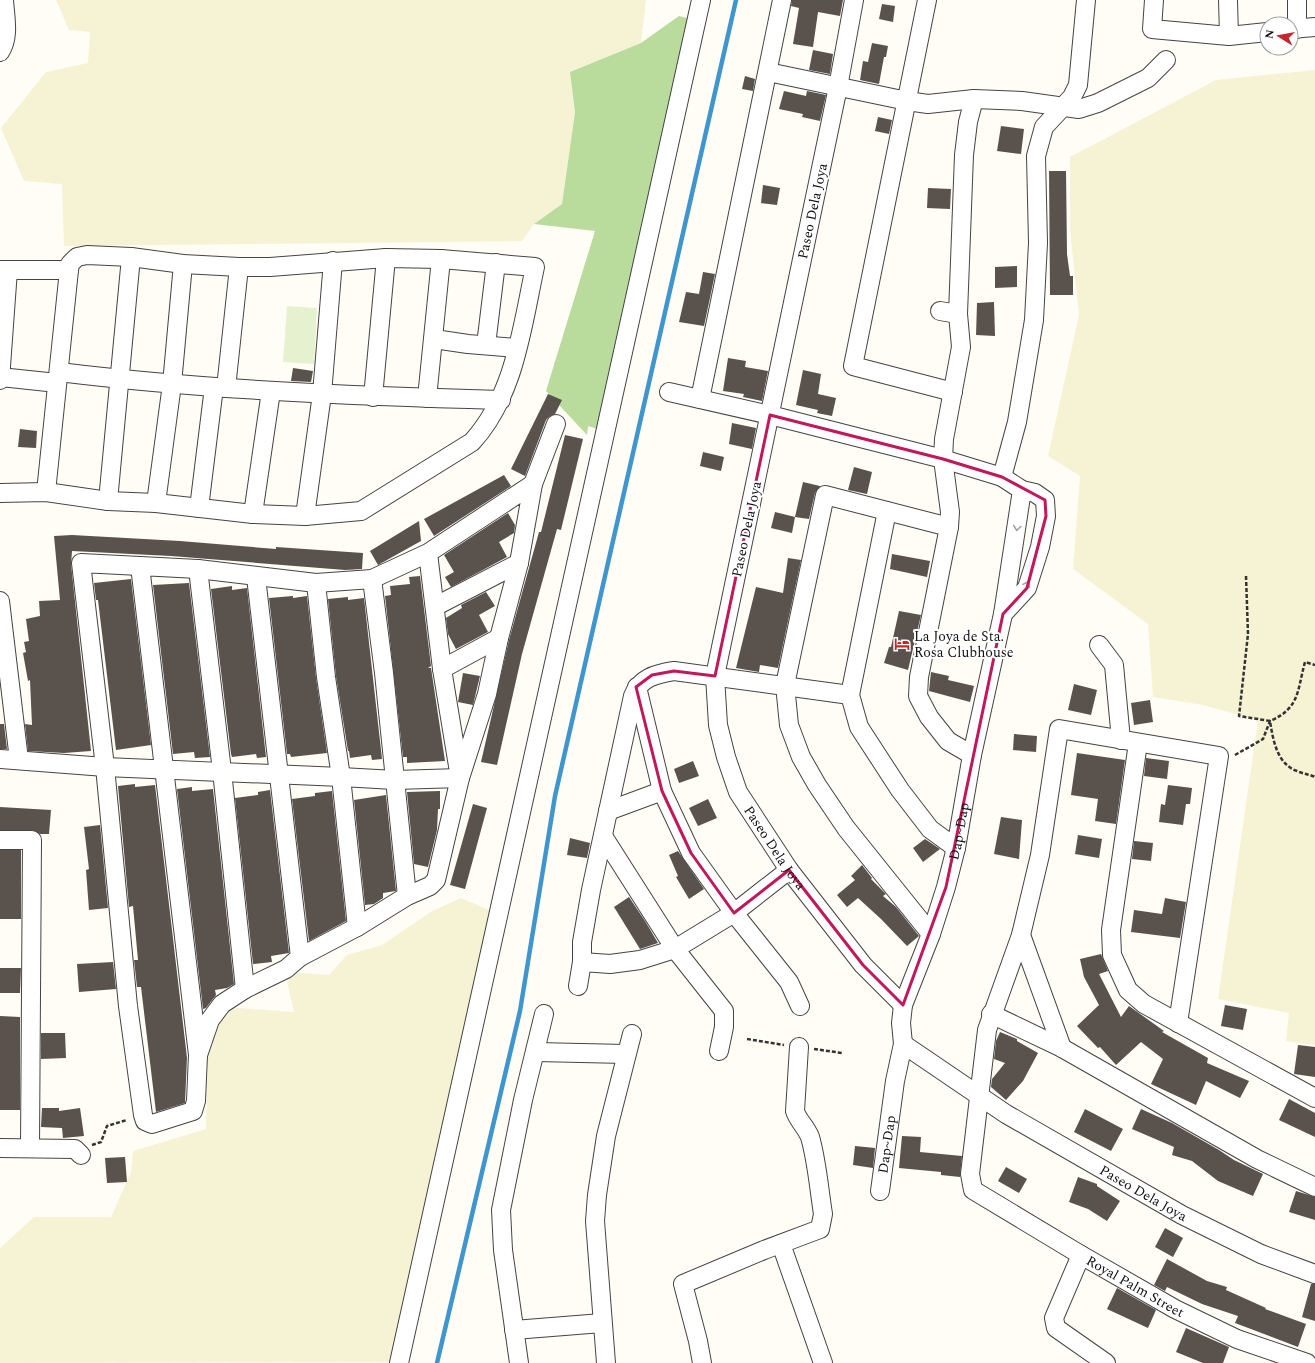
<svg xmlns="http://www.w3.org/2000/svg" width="1315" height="1363" font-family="Spectral,serif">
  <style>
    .farmland { fill: #f6f3d4 }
    .forest { fill: #b9dc9c }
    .pitch { fill: #e6f2cf }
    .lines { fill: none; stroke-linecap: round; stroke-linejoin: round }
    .stream { stroke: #3f96cf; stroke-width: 4.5 }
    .building { fill: #5a524d }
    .minor-casing { stroke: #444; stroke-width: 20 }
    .path { stroke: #333; stroke-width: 2.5; stroke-dasharray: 4 2; stroke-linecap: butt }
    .minor { stroke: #fff; stroke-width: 18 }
    .oneway { stroke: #a0a0a0 }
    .marked { fill: none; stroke: #c2185b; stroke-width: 3; stroke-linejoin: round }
    .labels { text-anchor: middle; stroke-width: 4; stroke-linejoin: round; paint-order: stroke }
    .street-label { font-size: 14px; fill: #111; stroke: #fff }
    .poi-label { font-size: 14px; fill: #111; stroke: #fff; text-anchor: start }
  </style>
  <rect width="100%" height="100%" fill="#fffdf5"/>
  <!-- farmland -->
  <g class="farmland">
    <polygon points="56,0 646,0 641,43 570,72 575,112 562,204 534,224 522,241 64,246 62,184 24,181 1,128 46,72 88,63 90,32 69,30"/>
    <polygon points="1315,70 1315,1045 1286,1041 1289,1013 1218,999 1258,720 1203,705 1153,697 1148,624 1073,569 1080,476 1048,456 1079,315 1070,229 1070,157 1216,80"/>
    <polygon points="461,898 491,911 393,1362 0,1363 0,1248 34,1217 111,1217 131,1172 133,1151 206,1129 208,1050 227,1007 294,1012 285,972 329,975 347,955 382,945 432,911"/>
  </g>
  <!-- forest -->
  <polygon class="forest" points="679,16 695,20 614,434 588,426 587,435 546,391 595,231 534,224 562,204 575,112 570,72 641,43"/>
  <!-- pitch -->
  <polygon class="pitch" points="287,306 317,308 314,364 283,362"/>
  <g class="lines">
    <!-- stream -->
    <polyline class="stream" points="437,1363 520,1011 555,796 736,0"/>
  </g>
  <!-- building -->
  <g class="building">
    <polygon points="792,0 843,0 840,16 818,12 813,47 793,44 799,8 791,6"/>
    <polygon points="882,4 895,6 893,22 879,19"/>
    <polygon points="872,43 888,46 886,57 884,57 879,84 860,80 863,61 868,62"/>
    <polygon points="813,50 833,54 830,74 809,70"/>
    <polygon points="745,76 755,79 753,91 742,89"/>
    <polygon points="784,91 806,96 807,91 826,95 820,121 802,117 803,114 779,109"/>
    <polygon points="878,117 892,120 889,134 875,131"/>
    <polygon points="1001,126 1024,129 1021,154 997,151"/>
    <polygon points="1049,171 1066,171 1067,254 1070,276 1073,276 1073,295 1050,295"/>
    <polygon points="763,185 780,188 777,205 761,203"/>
    <polygon points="928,188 951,189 950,209 927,208"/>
    <polygon points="1017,266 1017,287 995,288 995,267"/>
    <polygon points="703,272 715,274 704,326 679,322 686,292 699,294"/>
    <polygon points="994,302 995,336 976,335 977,303"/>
    <polygon points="728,358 746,361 745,367 768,371 762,401 743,397 744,394 723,391"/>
    <polygon points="293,368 313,371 311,382 291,381"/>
    <polygon points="803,370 821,374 818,394 836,398 832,416 817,413 818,410 796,405"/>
    <polygon points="548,394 562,400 555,414 550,416 546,420 525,476 511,469"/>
    <polygon points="732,423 756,428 752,449 729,444"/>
    <polygon points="20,429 37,431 36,448 18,447"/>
    <polygon points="565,435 583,439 561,530 557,529 522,654 497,765 481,762 509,640 539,532 541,532"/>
    <polygon points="703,452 724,457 721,471 700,466"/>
    <polygon points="854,467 872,472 867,494 848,490"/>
    <polygon points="504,475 511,486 434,536 424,519"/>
    <polygon points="803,482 820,486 815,493 809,519 795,517"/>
    <polygon points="775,512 795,517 792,533 771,528"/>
    <polygon points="508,513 515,525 514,533 499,542 507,557 451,587 445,577 454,572 444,555"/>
    <polygon points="419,521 421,541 378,565 370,551"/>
    <polygon points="72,535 180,541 276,549 276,547 363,553 362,569 345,570 171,556 72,551 71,564 91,751 64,753 28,751 25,724 32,725 30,680 28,681 23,653 26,652 24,642 29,641 26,619 40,616 39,601 60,600 54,536"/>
    <polygon points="892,554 930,561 927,577 890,569"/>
    <polygon points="788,558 801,560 778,668 760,665 759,672 736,668 756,587 783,593"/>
    <polygon points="420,576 431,666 428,668 431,668 445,761 407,763 407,757 403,757 385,596 391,595 390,586 410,584 409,577"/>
    <polygon points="131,579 151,745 116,750 98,600 96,600 94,583"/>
    <polygon points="189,583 210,757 195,758 194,752 173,754 153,585"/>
    <polygon points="232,586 232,590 247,588 266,757 257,758 256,754 232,757 231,754 211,589"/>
    <polygon points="486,592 495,606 479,615 488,632 456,649 448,634 446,618 462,608 461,605"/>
    <polygon points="293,596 293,598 307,596 316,678 327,753 291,757 290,754 287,754 269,598"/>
    <polygon points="348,597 348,600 364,598 382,759 372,760 371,755 350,758 349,751 348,751 336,676 328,599"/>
    <polygon points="899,611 921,615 908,670 884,663 889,647 891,647"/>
    <polygon points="931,672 949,676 948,680 974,686 970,702 929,691"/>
    <polygon points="463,673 480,676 473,705 458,702"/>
    <polygon points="1074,684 1097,690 1091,715 1068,710"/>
    <polygon points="1150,700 1153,722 1134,725 1131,703"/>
    <polygon points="0,724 4,724 7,749 0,749"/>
    <polygon points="1014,734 1037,736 1036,752 1013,750"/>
    <polygon points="1077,753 1125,760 1116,824 1095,821 1098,799 1071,795"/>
    <polygon points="1146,758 1169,761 1167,779 1144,776"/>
    <polygon points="693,761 699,776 679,783 674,769"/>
    <polygon points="135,784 135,787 155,785 187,1058 185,1103 156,1112 141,987 137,987 134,960 138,960 133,906 129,907 118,786"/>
    <polygon points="1168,785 1192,788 1190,804 1186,804 1183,825 1159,822 1161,804 1165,805"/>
    <polygon points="192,787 192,791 213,789 234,984 227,988 215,990 216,995 206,1008 203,1009 177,789"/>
    <polygon points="270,790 289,953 271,956 272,962 253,964 235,798 258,795 258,792"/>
    <polygon points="332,791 346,921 309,941 292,799 315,796 315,793"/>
    <polygon points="440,791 440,809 438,809 437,830 428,867 414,864 407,792"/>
    <polygon points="386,795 396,891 383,893 383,898 374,904 365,905 354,800"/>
    <polygon points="708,799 717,818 698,826 689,808"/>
    <polygon points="473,804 487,808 465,889 450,885"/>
    <polygon points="0,807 51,810 49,834 40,834 32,830 0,830"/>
    <polygon points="1001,817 1022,820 1019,859 994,854"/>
    <polygon points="100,825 108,908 89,910 86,870 89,869 84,827"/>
    <polygon points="1078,835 1102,839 1099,858 1075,854"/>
    <polygon points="570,838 590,843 587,858 567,855"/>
    <polygon points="925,839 940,849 923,862 913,848"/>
    <polygon points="1134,841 1153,843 1151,861 1132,859"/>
    <rect x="0" y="850" width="21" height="69"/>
    <polygon points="678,851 704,889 689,899 676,877 678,876 669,855"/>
    <polygon points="862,865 872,878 871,879 886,894 883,896 896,907 919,936 907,946 881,919 858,898 847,907 837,895 855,880 851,876"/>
    <polygon points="629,897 645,921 658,943 640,949 614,907"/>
    <polygon points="1165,898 1186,902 1180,938 1131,932 1134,910 1162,914"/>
    <polygon points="1101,954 1108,971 1099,974 1121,1017 1129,1006 1164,1031 1162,1032 1208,1058 1207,1063 1249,1081 1240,1098 1206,1081 1196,1105 1151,1084 1163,1059 1141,1042 1116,1065 1100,1047 1098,1048 1077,1026 1099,1005 1084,977 1080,959"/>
    <polygon points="113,962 116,989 79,992 77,964"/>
    <polygon points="0,968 21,968 20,993 0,993"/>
    <polygon points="1225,1005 1247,1009 1243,1030 1221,1026"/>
    <polygon points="0,1016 20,1017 20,1110 0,1110"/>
    <polygon points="1000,1032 1017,1039 1017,1041 1038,1053 1023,1081 1006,1100 991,1087 992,1079 1005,1063 994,1059 996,1041"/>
    <polygon points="41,1033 65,1033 66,1058 41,1059"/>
    <polygon points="1298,1045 1315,1047 1315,1077 1294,1074"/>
    <polygon points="1289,1099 1315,1113 1315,1137 1279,1120"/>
    <polygon points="42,1108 59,1108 59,1111 80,1108 84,1136 63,1138 62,1128 41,1127"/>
    <polygon points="1085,1109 1123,1129 1111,1151 1074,1132"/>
    <polygon points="1141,1109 1172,1123 1219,1150 1234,1160 1263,1174 1253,1196 1218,1181 1192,1161 1172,1155 1174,1147 1132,1129"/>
    <polygon points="902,1136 921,1137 920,1152 962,1156 960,1177 941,1175 941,1172 899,1168"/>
    <polygon points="855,1146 875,1148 873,1168 853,1165"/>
    <polygon points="125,1157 127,1182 107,1183 105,1158"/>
    <polygon points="1006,1167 1027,1179 1019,1193 998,1181"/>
    <polygon points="1078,1177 1097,1184 1097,1186 1120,1201 1107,1221 1088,1209 1069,1202"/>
    <polygon points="1296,1191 1315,1197 1315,1220 1289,1212"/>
    <polygon points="1165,1228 1183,1238 1173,1257 1155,1247"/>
    <polygon points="1167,1259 1207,1281 1227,1287 1226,1290 1266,1308 1265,1309 1306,1324 1298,1347 1235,1323 1238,1316 1202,1304 1167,1287 1165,1291 1154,1285"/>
    <polygon points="1311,1284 1315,1284 1315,1321 1302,1317"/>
    <polygon points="1117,1288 1156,1310 1148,1328 1107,1309"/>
    <polygon points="1186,1328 1229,1347 1223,1363 1203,1363 1176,1352"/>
  </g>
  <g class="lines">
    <!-- minor casing -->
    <g class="minor-casing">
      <g id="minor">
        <path id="s1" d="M854,0L838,87L715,676L718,725L726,757L738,792L789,870L863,965L903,1005"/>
        <polyline points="927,0 853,366 953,392"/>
        <polyline points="1154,0 1152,29 1229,36 1267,32"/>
        <polyline points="1228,0 1229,36"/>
        <polyline points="1297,0 1297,29"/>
        <polyline points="1291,29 1315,27"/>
        <path d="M0,52C10,37 5,17 4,0"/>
        <polyline points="768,72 907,101 928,104 974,99 1022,101 1079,109 1098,103 1148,78 1166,60"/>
        <path d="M0,270H69L70,264L77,257L87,255L131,257L183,264L239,267H270L386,258L441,259L535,267C522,327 515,395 472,442L361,511L305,516L253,514L156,503L108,501L46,492L0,493"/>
        <polyline points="940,311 958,314"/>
        <polyline points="434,339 468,344 517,348"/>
        <polyline points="486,345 496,263"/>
        <path d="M59,372C206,390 353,396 501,400"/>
        <polyline points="0,377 57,383"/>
        <polyline points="0,380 8,270"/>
        <polyline points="226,388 239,267"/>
        <polyline points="669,392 770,415 943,459 1002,477 1022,490 1035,493 1045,500 1046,516 1040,547 1027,588 1003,614"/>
        <polyline points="373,397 386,258"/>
        <polyline points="427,398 441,259"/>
        <polyline points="700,399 782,0"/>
        <polyline points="1002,477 1017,422 1034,320 1038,243 1036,156 1044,127 1072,97 1078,85 1086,0"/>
        <polyline points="533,484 556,424"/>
        <polyline points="46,492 69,270"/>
        <polyline points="108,501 131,257"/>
        <polyline points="156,503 172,384 183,264"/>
        <polyline points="199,508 214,387"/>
        <polyline points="887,511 850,695 859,727 900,790 930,829 956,848"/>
        <polyline points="253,514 271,391"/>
        <polyline points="305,516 322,394 333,261"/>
        <polyline points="140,566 81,563 105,767 128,1006 143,1115 145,1121 152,1124 193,1111 196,1101 198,1055 210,1020 222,1004 245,989 286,969 300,957 256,577"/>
        <polyline points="198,569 222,771 245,989"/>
        <polyline points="372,579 384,673 407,896"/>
        <polyline points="316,583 326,677 341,777 357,927"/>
        <polyline points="0,601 19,760"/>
        <polyline points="436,606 519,563"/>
        <polyline points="1099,645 1114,665 1121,740"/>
        <polyline points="442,669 499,638"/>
        <polyline points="637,687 662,791 691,853 734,913 789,982 800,1006"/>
        <polyline points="1138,743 1111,930 1112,955 1128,990 1144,1004 1315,1098"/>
        <polyline points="972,755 948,741 929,717 918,696 919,677 949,527 950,512 943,459 944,439 961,347 958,314 964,155 968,122 974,99"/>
        <polyline points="0,759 105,767 341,777 395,780 460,778 436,880 430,886 407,896 357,927 300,957"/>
        <polyline points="608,811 662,791"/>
        <polyline points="603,836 675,949 724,1011 724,1027 719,1051"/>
        <polyline points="0,840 32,840 30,1147"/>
        <polyline points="931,934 846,828 817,785 801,757 789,725 785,685 825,495 949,527"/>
        <polyline points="1021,935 1062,1048"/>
        <polyline points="582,962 610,964 640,960 675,949 734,913 789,870"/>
        <path d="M578,986L582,962V942L591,890L633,696C640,678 655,674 674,671L850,695"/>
        <polyline points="991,1014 1062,1048 1257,1159 1315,1187"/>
        <path id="s2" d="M1178,1023L1219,756L1059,729L1040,855L1021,935L987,1030L970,1174L973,1190L1081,1255L1175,1309L1237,1339L1307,1363"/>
        <path id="s3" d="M903,1044L1006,1114L1182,1215L1261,1254L1315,1274"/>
        <polyline points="536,1052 626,1054"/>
        <polyline points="198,1055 140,566 198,569 316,583 372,579 428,553 533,484 519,563 499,638 487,694 460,778 442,669 428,553"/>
        <polyline points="0,1148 75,1149 81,1155"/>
        <path id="s4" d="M880,1191L895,1081L903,1044L901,1023L903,1005L931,934L946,887L956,848L972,755L1003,614L1022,490"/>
        <polyline points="781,1244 823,1363"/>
        <polyline points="1081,1255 1054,1318 1056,1328 1106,1363"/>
        <polyline points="514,1330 602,1323"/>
        <polyline points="399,1363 701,0"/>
        <polyline points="519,1363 503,1250 501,1210 523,1100 544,1014"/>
        <polyline points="606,1363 595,1221 597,1195 606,1136 632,1034"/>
        <path d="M702,1363L698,1341L683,1284L764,1250L820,1229L823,1214C819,1189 817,1161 810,1137C805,1125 798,1121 795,1111L799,1047"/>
      </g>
    </g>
    <!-- path -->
    <g class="path">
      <path d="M1246,576L1248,634L1239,716L1270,721C1273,740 1277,764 1297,771C1303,774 1309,774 1315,777"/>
      <path d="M1235,755L1263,739L1270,721C1300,708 1297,691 1305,662L1315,665"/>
      <polyline points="747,1039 784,1045"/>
      <polyline points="814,1049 842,1053"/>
      <polyline points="92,1145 101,1142 107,1126 127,1120"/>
    </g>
    <!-- minor -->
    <use href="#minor" class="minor"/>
  </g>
  <!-- one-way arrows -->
  <defs><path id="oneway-chevron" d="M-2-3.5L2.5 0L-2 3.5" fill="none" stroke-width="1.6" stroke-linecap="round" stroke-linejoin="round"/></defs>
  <g class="oneway">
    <use href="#oneway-chevron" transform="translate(1017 528) rotate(98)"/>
    <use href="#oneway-chevron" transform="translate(1027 584) rotate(-66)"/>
  </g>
  <!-- marked area -->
  <path class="marked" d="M770,415L943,459L1002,477L1045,500L1046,516L1027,588L1003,614L946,887L903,1005L863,965L789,870L734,913L691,853L662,791L636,687L652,675L674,671L715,676Z"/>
  <!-- icons -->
  <defs>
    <g id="hotel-bare" transform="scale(1.2)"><path d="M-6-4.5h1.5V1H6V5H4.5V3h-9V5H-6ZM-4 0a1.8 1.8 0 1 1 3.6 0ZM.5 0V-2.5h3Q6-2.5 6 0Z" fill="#c4262e" stroke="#fff" stroke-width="2.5" paint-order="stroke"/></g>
  </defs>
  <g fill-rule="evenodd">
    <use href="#hotel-bare" x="902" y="644"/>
  </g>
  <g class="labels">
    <!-- street labels -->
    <g class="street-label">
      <text transform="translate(812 211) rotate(-78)" y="5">Paseo Dela Joya</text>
      <text transform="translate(746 529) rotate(-78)" y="5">Paseo Dela Joya</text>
      <text dy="5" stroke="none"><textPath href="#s4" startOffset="371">Dap~Dap</textPath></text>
      <text dy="5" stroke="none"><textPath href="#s1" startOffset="876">Paseo Dela Joya</textPath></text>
      <text dy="5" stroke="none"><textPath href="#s4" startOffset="47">Dap~Dap</textPath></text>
      <text dy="5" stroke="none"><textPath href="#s3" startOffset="283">Paseo Dela Joya</textPath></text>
      <text dy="5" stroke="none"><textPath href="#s2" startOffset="1093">Royal Palm Street</textPath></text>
    </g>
    <!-- poi labels -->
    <g class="poi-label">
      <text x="914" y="641">La Joya de Sta.<tspan x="914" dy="16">Rosa Clubhouse</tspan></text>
    </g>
  </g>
  <!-- north arrow -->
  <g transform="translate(1279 36) rotate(281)"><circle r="19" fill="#ffffff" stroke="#a0a0a0"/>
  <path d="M0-3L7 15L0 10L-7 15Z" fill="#c4262e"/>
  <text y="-6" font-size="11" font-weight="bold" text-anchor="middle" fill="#111111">N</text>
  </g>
</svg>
